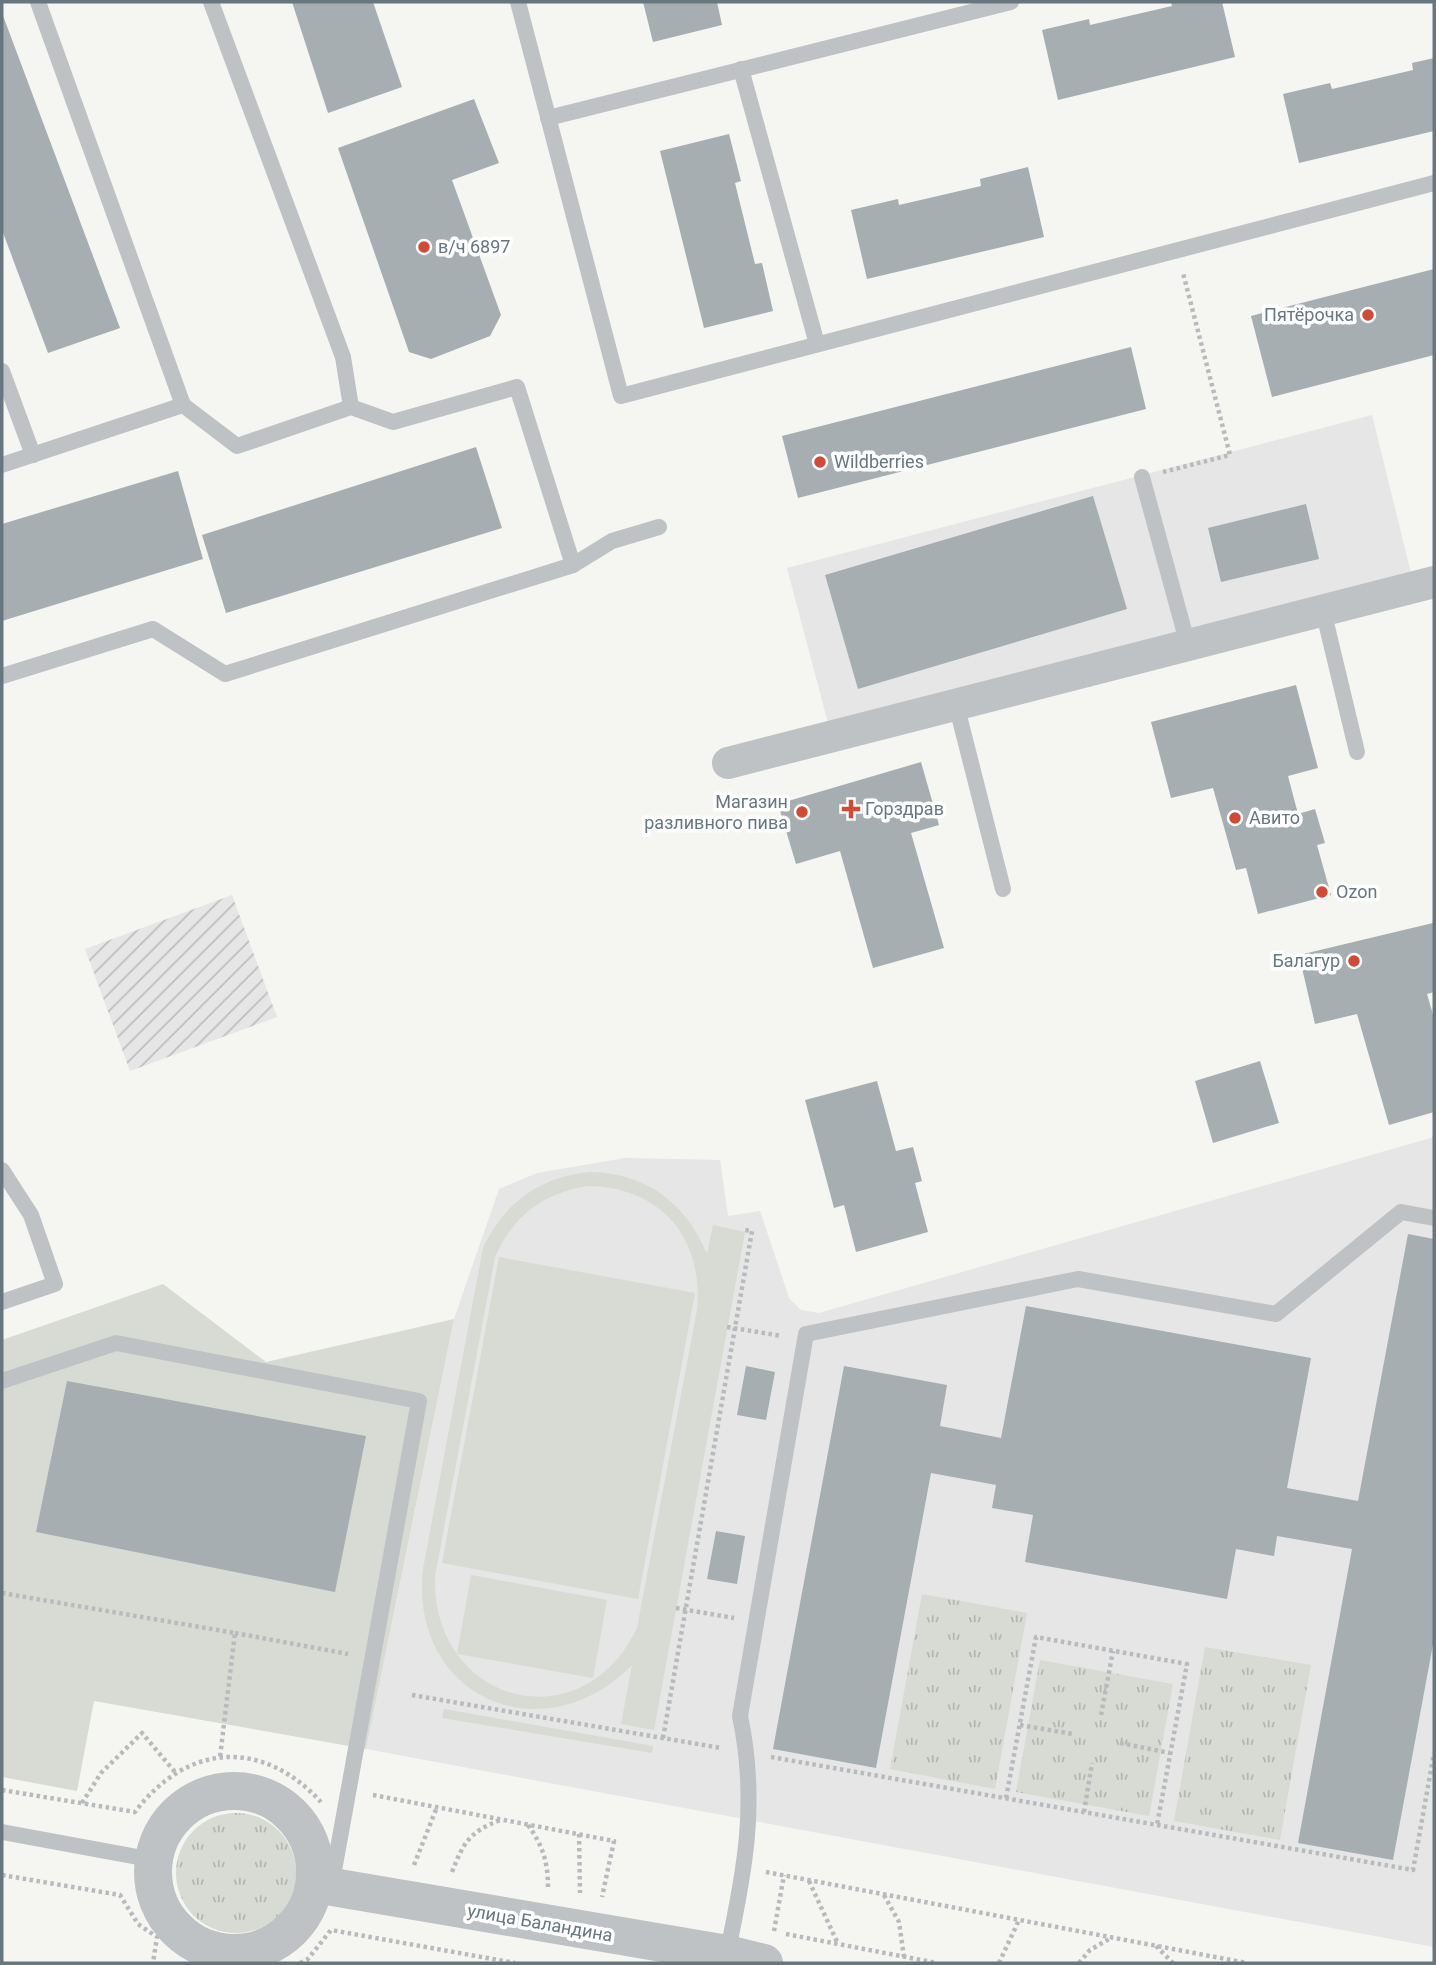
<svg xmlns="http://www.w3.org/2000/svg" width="1436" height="1965" font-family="Roboto,sans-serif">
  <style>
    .built { fill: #e5e6e5 }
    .industrial { fill: url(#industrial-furrows) }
    .grass { fill: url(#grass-tufts) }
    .park { fill: #d7dbd3; fill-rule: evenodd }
    .building { fill: #a6aeb2 }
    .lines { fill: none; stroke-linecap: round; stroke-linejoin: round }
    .path { stroke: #b8bbbd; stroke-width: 4.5; stroke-dasharray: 3.5 3.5; stroke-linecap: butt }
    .service { stroke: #bec2c5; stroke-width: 16 }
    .minor { stroke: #bec2c5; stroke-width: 32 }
    .tertiary { stroke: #bec2c5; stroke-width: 38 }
    .poi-dot { fill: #d24a35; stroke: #fff; stroke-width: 2.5 }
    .labels { text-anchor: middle; stroke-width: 7; stroke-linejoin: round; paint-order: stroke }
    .poi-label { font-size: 18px; fill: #677780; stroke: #fff; text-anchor: start }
    .street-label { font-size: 18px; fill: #677780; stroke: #fff }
  </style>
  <defs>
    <pattern id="industrial-furrows" width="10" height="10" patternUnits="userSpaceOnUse" patternTransform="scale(1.75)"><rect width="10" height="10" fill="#e5e6e5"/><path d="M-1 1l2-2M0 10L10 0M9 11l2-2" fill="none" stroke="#bdbfbf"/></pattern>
    <pattern id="grass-tufts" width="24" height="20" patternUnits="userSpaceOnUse" patternTransform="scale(1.75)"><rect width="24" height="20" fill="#d7dbd3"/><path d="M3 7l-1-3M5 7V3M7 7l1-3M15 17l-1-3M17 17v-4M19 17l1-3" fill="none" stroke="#b2b6b0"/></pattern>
  </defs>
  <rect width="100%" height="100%" fill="#f5f5f2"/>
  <!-- built -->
  <g class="built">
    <polygon points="1372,415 1411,573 828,723 787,568"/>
    <polygon points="1434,1137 1434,1947 366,1749 454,1319 499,1189 537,1173 625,1158 720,1160 728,1216 760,1211 789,1298 801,1310 819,1313"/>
  </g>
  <!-- industrial -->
  <polygon class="industrial" points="232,895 277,1017 130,1071 85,949"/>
  <!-- grass -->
  <g class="grass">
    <polygon points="922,1594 1027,1613 995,1789 890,1769"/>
    <polygon points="1205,1647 1311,1665 1280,1840 1174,1821"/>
    <polygon points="1040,1660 1173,1684 1149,1816 1016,1792"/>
    <circle cx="236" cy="1873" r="60"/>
  </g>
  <!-- park -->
  <g class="park">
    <path d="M590,1172C646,1173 686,1203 707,1254L713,1225L745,1232L654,1730L621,1724L632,1665C543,1756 409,1697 423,1569L483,1248C505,1202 540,1177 590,1172ZM588,1186C661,1187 704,1238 697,1310L637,1628C582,1744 431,1704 435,1576L495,1257C513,1216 543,1193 588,1186Z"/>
    <polygon points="499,1257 695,1293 638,1599 442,1563"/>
    <polygon points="163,1284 266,1362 454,1319 366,1749 94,1701 77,1791 2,1777 2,1340"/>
    <polygon points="471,1575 607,1600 593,1678 457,1654"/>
    <polygon points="444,1709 653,1746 652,1753 442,1718"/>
  </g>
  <!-- building -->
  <g class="building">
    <polygon points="292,2 373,2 402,87 328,113"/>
    <polygon points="643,2 717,2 722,25 653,42"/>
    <polygon points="1171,2 1222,2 1235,57 1058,100 1042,30 1089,19 1090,25 1172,6"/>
    <polygon points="2,13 120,328 48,353 2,230"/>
    <polygon points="1434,58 1434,131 1299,163 1283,94 1330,83 1332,89 1413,70 1412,63"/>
    <polygon points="474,99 499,163 452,180 501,315 490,336 431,359 409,352 338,148"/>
    <polygon points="729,134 741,181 735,183 755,264 762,263 773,311 704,328 660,151"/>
    <polygon points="1028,167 1044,237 867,279 851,210 898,199 899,205 981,186 980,179"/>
    <polygon points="1434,269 1434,355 1272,397 1251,316"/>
    <polygon points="1131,347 1146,409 798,498 782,436"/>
    <polygon points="476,447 502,528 226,613 202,535"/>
    <polygon points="178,471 203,559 2,621 2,524"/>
    <polygon points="1093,496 1127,609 858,689 825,575"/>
    <polygon points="1306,504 1319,559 1221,582 1208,528"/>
    <polygon points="1296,685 1318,768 1288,776 1298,814 1315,809 1325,843 1317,845 1331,895 1258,914 1246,868 1236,870 1213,788 1171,798 1151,722"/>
    <polygon points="921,762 939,825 911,833 944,948 873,968 840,851 796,864 778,804"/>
    <polygon points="1433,923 1434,992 1427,994 1434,1018 1434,1112 1389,1125 1357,1014 1315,1024 1299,955"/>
    <polygon points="1260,1061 1279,1123 1213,1143 1195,1081"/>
    <polygon points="877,1081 896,1151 913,1147 922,1181 915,1183 928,1232 856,1252 844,1205 834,1208 805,1100"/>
    <polygon points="1408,1234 1434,1239 1434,1639 1393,1860 1298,1843 1352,1549 1277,1536 1274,1556 1236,1549 1227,1599 1025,1562 1033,1515 992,1508 996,1485 931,1473 876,1768 773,1749 844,1366 947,1385 940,1426 1001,1438 1026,1306 1311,1358 1287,1488 1358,1501"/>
    <polygon points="746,1366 775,1372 766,1420 737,1415"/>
    <polygon points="67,1381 366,1436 335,1592 36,1532"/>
    <polygon points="716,1531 745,1536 737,1584 707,1579"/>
  </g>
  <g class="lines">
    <!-- path -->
    <g class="path">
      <polyline points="1163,472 1230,455 1183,273"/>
      <polyline points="727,1327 782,1336"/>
      <polyline points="2,1593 235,1633 220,1757"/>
      <polyline points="676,1608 734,1618"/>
      <polyline points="235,1633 348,1654"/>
      <polyline points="412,1695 721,1748"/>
      <polyline points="1101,1715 1113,1651"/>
      <polyline points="1020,1725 1073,1734"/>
      <polyline points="663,1738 752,1231 745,1230"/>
      <polyline points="1120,1743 1170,1753"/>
      <polyline points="771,1757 1413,1870 1434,1753"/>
      <path d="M2,1790L135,1812C187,1743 262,1738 321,1802"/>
      <polyline points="373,1795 614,1841 602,1897"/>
      <polyline points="1006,1798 1036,1637 1187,1664 1157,1825"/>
      <polyline points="82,1803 101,1773 142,1733 175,1772"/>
      <polyline points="1084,1812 1092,1763"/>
      <path d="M528,1825C543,1846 548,1862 548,1888"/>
      <polyline points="579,1834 580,1893"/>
      <polyline points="414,1865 437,1807"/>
      <path d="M452,1872C464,1841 470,1832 500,1820"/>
      <polyline points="766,1872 1247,1963"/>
      <polyline points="2,1875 120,1895 138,1924 157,1937 153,1963"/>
      <polyline points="809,1881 838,1944"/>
      <polyline points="884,1895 899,1922 904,1957"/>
      <polyline points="774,1931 784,1875"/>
      <polyline points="786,1934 937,1963"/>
      <polyline points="1156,1946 1173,1963"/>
      <polyline points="300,1963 307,1960 331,1930 515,1963"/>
      <polyline points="999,1963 1019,1920"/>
      <polyline points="1079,1963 1090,1950 1111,1938"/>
    </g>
    <!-- service -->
    <g class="service">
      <polyline points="38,2 183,405"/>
      <polyline points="211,2 343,357 351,407"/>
      <polyline points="518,2 621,396 1434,183"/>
      <polyline points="741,69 817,344"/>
      <polyline points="548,118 1011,2"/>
      <polyline points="2,371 33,455"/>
      <polyline points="2,465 183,405 237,446 351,407 393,422 517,387 573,565"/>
      <polyline points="1142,477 1188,645"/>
      <polyline points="1323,610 1357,752"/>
      <polyline points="2,676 153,629 225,674 573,565 612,541 659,527"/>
      <polyline points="956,704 1003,889"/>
      <polyline points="2,1170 31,1215 55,1284 2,1302"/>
      <polyline points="2,1381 116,1343 419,1401 331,1887"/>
      <polyline points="2,1832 154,1860"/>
      <path d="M727,1954C745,1871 758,1801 740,1716L806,1334L1078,1279L1276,1314L1401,1212L1434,1218"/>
    </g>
    <!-- minor -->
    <polyline class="minor" points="728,763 1434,582"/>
    <!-- tertiary -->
    <g class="tertiary">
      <circle cx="234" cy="1872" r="81"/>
      <polyline points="315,1884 727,1954 764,1963"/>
    </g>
  </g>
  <!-- markers -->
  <g class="poi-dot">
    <circle cx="424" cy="247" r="7"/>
    <circle cx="1368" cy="315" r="7"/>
    <circle cx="820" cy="462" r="7"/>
    <path d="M847.5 798.5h7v7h7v7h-7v7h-7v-7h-7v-7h7z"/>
    <circle cx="802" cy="812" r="7"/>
    <circle cx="1235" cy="818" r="7"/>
    <circle cx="1322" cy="892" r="7"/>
    <circle cx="1354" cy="961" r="7"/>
  </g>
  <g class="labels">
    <!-- poi labels -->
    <g class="poi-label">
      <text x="438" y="253">в/ч 6897</text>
      <text x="1354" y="321" text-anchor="end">Пятёрочка</text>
      <text x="834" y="468">Wildberries</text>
      <text x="788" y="808" text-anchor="end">Магазин<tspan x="788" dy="21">разливного пива</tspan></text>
      <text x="865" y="815">Горздрав</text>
      <text x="1249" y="824">Авито</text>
      <text x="1336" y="898">Ozon</text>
      <text x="1340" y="967" text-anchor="end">Балагур</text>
    </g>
    <!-- street labels -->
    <g class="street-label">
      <text transform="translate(540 1923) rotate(10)" y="6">улица Баландина</text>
    </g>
  </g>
  <!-- border -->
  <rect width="1436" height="1965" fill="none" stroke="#677780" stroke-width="7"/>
</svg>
